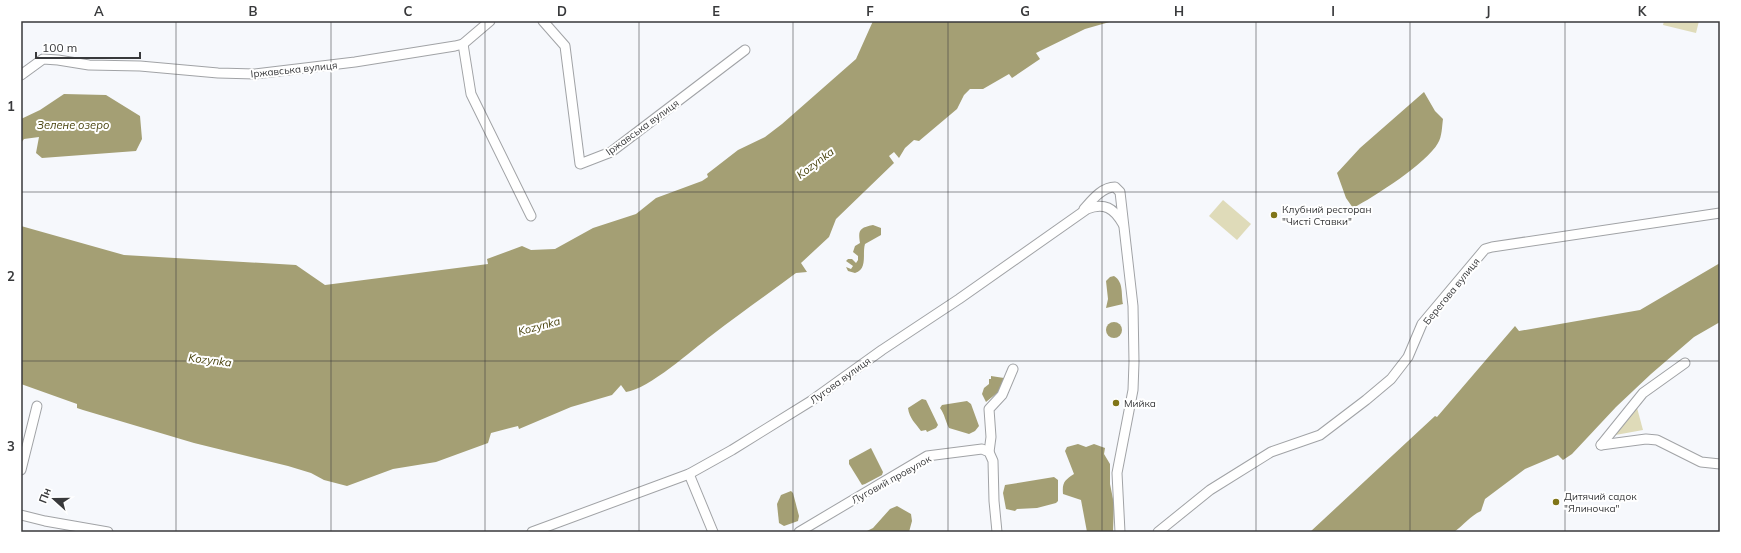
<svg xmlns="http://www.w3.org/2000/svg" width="1741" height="553" font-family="Mulish,sans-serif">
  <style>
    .green { fill: #dfdbb9 }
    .water { fill: #a49f74 }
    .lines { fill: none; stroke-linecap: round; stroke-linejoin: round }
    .minor-casing { stroke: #a1a3a6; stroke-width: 11 }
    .minor { stroke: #fff; stroke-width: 9 }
    .grid { fill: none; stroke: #38393b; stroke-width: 1; stroke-opacity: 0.55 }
    .poi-dot { fill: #807518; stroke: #fff; stroke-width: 1.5 }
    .labels { text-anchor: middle; stroke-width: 4; stroke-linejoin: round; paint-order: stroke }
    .street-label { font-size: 10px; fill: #38393b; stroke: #fff }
    .poi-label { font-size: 10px; fill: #38393b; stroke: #fff; text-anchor: start }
    .water-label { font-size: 11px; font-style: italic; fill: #49430d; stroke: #fff }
    .neatline { fill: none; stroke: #38393b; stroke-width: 1.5 }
    .grid-label { font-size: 13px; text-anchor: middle; font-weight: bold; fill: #38393b }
  </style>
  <rect width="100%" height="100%" fill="#f6f8fc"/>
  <!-- green -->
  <g class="green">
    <polygon points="1664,21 1699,21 1696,33 1663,25"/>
    <polygon points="1223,200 1251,224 1237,240 1209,216"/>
    <polygon points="1636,404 1643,430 1610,436"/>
  </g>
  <!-- water -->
  <g class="water">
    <path d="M873,21H1113L1085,29L1036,53L1040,59L1012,78L1009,74L983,89H970L964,95L957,109L919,141L914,140L905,148L899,158L894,152L889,156L894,163L836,219L829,237L801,263L807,272L796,273C768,294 739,314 712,335C692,350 649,389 626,392L621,385L612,395L571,407L519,429L518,426L491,433L488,443L436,462L393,469L347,486L324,480L311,473L288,466L194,443L83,410L77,408V404L21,384V226L124,255L296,265L325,285L488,264L487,259L522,246L531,250L555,249L593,228L636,214L656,198L702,181L708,177L707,174L738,150L765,137L782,124L856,59Z"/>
    <path d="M1424,92L1435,111L1443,119C1442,126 1442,137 1438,143C1427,163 1374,197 1353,208L1346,198L1337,173L1360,148Z"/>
    <polygon points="64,94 106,95 140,116 142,139 136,151 42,158 36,153 39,137 24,139 21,143 21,119 40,110"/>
    <path d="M873,225L881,228V235L865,244C862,254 868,269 855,273L848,271L846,267L851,269L853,266L846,261L848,259H852L856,263L858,260V256L853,252L855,246L860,243C858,230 859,228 873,225Z"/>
    <path d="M1720,263V322L1694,337L1651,374L1616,407L1572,454L1563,460L1558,455L1525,469L1485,499L1481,511C1470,516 1464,525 1454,532H1310L1435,416L1437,417L1515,326L1519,331L1640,310Z"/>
    <path d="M1114,276C1124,282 1121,295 1123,304L1106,308L1108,299L1106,281L1110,277Z"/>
    <circle cx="1114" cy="330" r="8"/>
    <path d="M991,376L1004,378C1004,390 994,395 986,402L982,394L984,388L989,384V379H991Z"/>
    <path d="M922,399L926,400L938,425L936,428L927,432L926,430L921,431C916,424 909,418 908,408Z"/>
    <path d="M967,401L971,404L979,426L975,431L969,434L949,428C945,420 945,415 940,408L942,405Z"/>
    <path d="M1078,444L1086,447L1094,444L1105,448L1104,454L1110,464V484L1114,504L1113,532H1087L1081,500L1063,494C1062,482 1065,480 1074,474L1065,451L1067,447Z"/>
    <polygon points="871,448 883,472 882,475 865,484 862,485 849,464 849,460"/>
    <polygon points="1054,477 1058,480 1058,501 1056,503 1037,508 1017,509 1015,511 1006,509 1003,493 1005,485"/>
    <polygon points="791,491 793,493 799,516 798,521 784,526 779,523 777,504 781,495"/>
    <polygon points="897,506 911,514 912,521 909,532 865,532 873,528 890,509"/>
  </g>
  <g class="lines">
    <!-- minor casing -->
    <g class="minor-casing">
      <g id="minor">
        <polyline points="543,21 565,46 580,164 611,152 745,50"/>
        <polyline points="463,44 471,94 531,216"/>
        <polyline points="21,75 43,59 58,60 89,65 140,66 218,73 255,74 355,62 455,46 463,44 490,21"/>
        <path d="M1084,209C1092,200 1102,187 1115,187L1120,192L1133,306L1134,362L1133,390L1117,473L1120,532"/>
        <polyline points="1601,445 1646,439 1657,440 1701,462 1720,464"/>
        <polyline points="1601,445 1643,393 1685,363"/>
        <polyline points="989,452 991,437 989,409 1002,395 1013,369"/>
        <polyline points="21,470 37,406"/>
        <polyline points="689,474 713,532"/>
        <polyline points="21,515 45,521 108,532"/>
        <path d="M532,532L689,474L732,450L811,401L882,350L959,299L1087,209C1104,202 1114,208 1123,224"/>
        <polyline points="799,532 927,456 982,449 989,452 993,461 994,501 997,532"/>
        <polyline points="1158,532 1210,490 1271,452 1320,435 1366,400 1391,379 1408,357 1422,324 1485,249 1492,247 1720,213"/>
      </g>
    </g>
    <!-- minor -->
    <use href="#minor" class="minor"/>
  </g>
  <!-- grid -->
  <path class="grid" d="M176,21V532M331,21V532M485,21V532M639,21V532M793,21V532M948,21V532M1102,21V532M1256,21V532M1410,21V532M1565,21V532M21,192H1720M21,361H1720"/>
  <!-- markers -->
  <g class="poi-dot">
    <circle cx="1274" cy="215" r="4"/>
    <circle cx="1116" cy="403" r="4"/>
    <circle cx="1556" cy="502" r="4"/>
  </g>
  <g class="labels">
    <!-- street labels -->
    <g class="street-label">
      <text transform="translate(294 69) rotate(-6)" y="4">Іржавська вулиця</text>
      <text transform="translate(642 127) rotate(-36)" y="4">Іржавська вулиця</text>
      <text transform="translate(1451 291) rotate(-51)" y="4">Берегова вулиця</text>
      <text transform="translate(840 380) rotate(-36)" y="4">Лугова вулиця</text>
      <text transform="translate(891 479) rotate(-29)" y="4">Луговий провулок</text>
    </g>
    <!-- poi labels -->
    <g class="poi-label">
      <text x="1282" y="213">Клубний ресторан<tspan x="1282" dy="12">"Чисті Ставки"</tspan></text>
      <text x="1124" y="407">Мийка</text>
      <text x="1564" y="500">Дитячий садок<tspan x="1564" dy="12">"Ялиночка"</tspan></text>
    </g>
    <!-- water labels -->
    <g class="water-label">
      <text x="73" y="129">Зелене озеро</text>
      <text transform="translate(815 163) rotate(-37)" y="4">Kozynka</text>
      <text transform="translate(539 326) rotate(-15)" y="4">Kozynka</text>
      <text transform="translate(210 360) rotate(7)" y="4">Kozynka</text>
    </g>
  </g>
  <!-- border -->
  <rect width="1741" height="553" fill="none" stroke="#ffffff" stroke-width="44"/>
  <!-- north arrow -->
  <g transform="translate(54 499) rotate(291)" stroke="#ffffff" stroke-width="3" paint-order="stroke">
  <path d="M0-3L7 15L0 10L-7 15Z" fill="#38393b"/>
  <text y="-6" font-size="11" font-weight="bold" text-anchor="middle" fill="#38393b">Пн</text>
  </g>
  <!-- scale -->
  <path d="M36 52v6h104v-6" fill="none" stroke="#38393b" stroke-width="2"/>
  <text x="42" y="52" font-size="12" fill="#38393b" stroke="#ffffff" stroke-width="3" paint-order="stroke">100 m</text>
  <rect x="22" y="22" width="1697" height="509" class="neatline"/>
  <g class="grid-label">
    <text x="99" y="16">A</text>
    <text x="253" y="16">B</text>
    <text x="408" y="16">C</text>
    <text x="562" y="16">D</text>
    <text x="716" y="16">E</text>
    <text x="870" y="16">F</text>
    <text x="1025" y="16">G</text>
    <text x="1179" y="16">H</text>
    <text x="1333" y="16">I</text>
    <text x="1488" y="16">J</text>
    <text x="1642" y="16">K</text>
    <text x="11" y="111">1</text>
    <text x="11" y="281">2</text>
    <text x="11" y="451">3</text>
  </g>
</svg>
